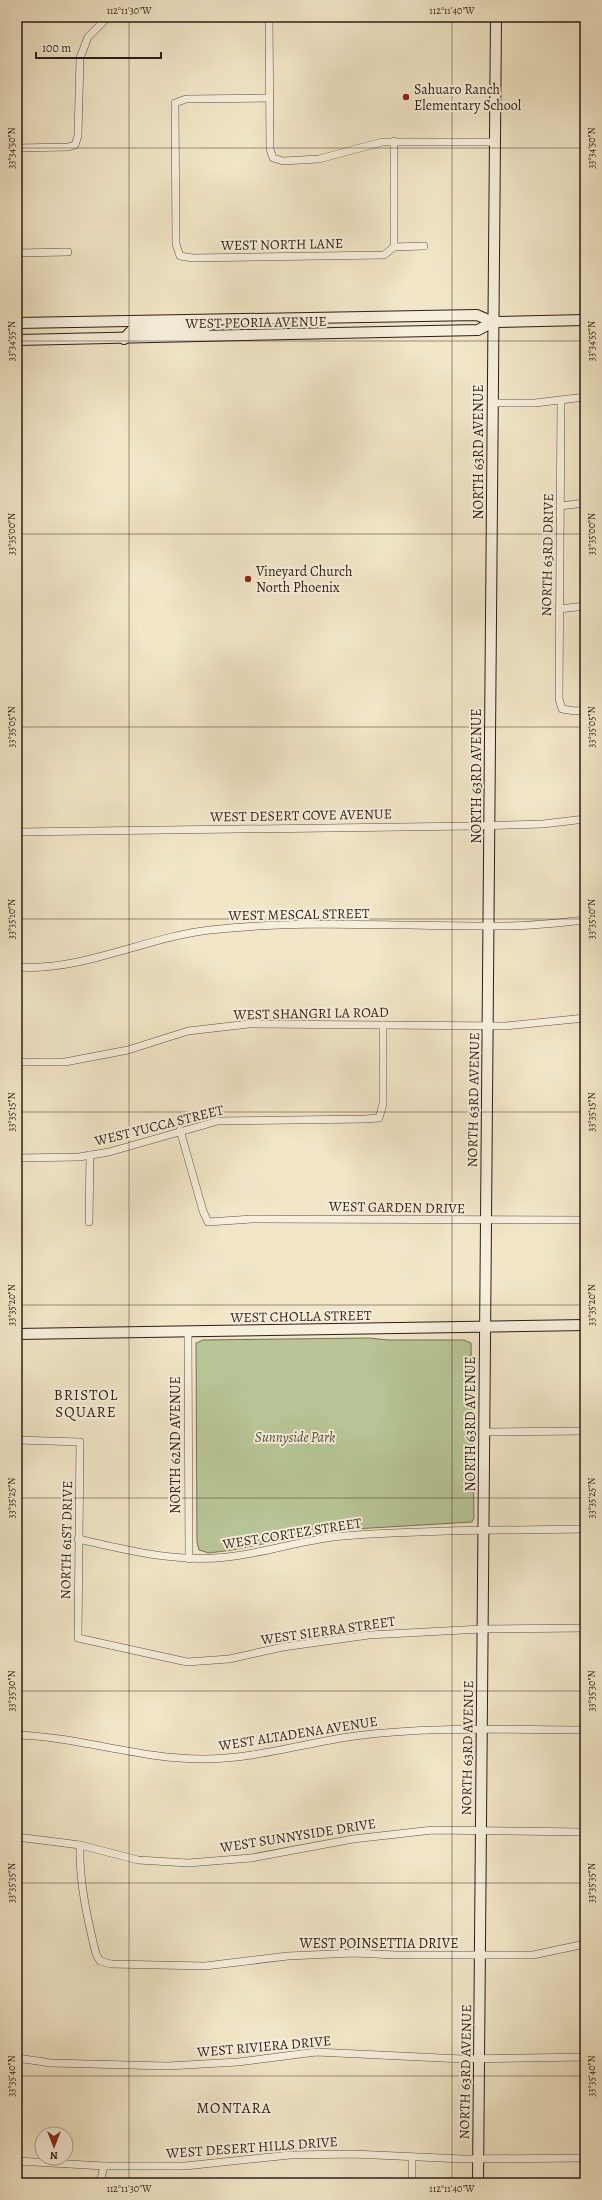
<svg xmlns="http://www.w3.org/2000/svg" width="602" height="2200" font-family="Alegreya,serif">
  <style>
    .green { fill: #b8c697; stroke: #727257 }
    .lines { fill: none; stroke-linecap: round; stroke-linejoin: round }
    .street-casing { stroke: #5e4f43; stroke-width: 8 }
    .secondary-casing { stroke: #2d1d17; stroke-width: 12 }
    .street { stroke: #f6efdb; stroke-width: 7 }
    .secondary { stroke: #f6efdb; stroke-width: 10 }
    .ticks { fill: none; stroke: #2d1d17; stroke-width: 1; stroke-opacity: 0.45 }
    .poi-dot { fill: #8f2418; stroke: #f6efdb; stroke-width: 1.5 }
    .labels { text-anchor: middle; stroke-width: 4; stroke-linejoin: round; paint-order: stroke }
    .poi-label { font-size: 14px; fill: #2d1d17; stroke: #f6efdb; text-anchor: start }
    .street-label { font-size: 14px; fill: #2d1d17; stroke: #f6efdb }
    .park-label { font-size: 14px; font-style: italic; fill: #57503d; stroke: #f6efdb }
    .neighbourhood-label { font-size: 15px; letter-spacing: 1px; fill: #2d1d17; stroke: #f6efdb }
    .neatline { fill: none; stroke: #2d1d17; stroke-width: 1.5 }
    .ticks-label { font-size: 10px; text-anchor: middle; fill: #2d1d17 }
  </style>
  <rect width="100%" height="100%" fill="#f1e6c7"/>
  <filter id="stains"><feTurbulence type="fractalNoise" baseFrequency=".005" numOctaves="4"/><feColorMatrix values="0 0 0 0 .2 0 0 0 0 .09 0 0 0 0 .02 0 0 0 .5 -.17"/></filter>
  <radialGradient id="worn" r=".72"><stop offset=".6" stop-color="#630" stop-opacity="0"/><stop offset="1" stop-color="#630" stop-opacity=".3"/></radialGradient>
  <!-- green -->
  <polygon class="green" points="369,1338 388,1340 464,1340 471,1343 474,1518 472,1522 354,1529 313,1534 232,1550 209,1553 199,1550 197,1542 196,1343 203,1340"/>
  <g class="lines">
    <!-- street casing -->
    <g class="street-casing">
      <g id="street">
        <polyline points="269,17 270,149 273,158 283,161 319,159 382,142 494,142"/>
        <polyline points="270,98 186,99 175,103 176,244 180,256 193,258 384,255 394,247 394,141"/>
        <polyline points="17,148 68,147 75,145 78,136 80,58 88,37 108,17"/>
        <polyline points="394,247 424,246"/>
        <polyline points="17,253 68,252"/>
        <polyline points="561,401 559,699 562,709 575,711 585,710"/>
        <polyline points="492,403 535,403 585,397"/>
        <polyline points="560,506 585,503"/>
        <polyline points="559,609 585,606"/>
        <polyline points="17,832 474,826 543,824 585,819"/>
        <path d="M17,967C81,972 146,937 210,930C307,919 406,927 503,926C531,926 558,923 585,920"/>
        <polyline points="17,1062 65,1062 128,1050 188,1031 249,1024 506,1026 585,1018"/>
        <polyline points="180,1130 203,1211 208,1222 252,1219 585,1220"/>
        <polyline points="17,1158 79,1157 109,1152 218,1121 366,1119 379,1118 383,1104 383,1025"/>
        <polyline points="89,1222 90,1155"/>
        <polyline points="188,1332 189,1559"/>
        <polyline points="485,1432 585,1431"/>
        <polyline points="17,1440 80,1442 78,1638 187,1662 229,1659 283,1647 369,1635 482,1629 585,1628"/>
        <path d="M78,1539C127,1550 176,1563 227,1557C266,1553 304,1539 343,1536C424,1530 504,1530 585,1529"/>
        <path d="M17,1735C80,1737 139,1759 203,1759C255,1759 304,1743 355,1736C431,1726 509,1730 585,1730"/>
        <polyline points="17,1837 80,1845 138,1860 188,1863 251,1858 353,1839 433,1830 585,1832"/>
        <path d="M80,1845C79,1882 87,1917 96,1954L100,1961L111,1964L205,1966L288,1956L354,1953L396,1955H533L585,1944"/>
        <polyline points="17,2058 51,2063 168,2066 238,2062 316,2052 463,2059 585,2057"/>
        <polyline points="17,2161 104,2166 185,2166 290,2155 353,2154 463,2159 585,2158"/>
        <polyline points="100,2183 104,2166"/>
        <polyline points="412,2183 412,2157"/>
      </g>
    </g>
    <!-- secondary casing -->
    <g class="secondary-casing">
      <g id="secondary">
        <polyline points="17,323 477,315 493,322 585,320"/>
        <polyline points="124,339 133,329 201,328 216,323"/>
        <polyline points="17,340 478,330 493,322"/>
        <polyline points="17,1334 585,1325"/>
        <polyline points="478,2183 496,17"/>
      </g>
    </g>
    <!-- street -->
    <use href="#street" class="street"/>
    <!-- secondary -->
    <use href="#secondary" class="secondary"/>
  </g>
  <!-- ticks -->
  <path class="ticks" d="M129,17V2183M452,17V2183M17,148H585M17,341H585M17,534H585M17,727H585M17,919H585M17,1112H585M17,1305H585M17,1498H585M17,1691H585M17,1883H585M17,2076H585"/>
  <!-- markers -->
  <g class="poi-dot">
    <circle cx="406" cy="97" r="4"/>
    <circle cx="248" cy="579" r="4"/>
  </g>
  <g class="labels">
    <!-- poi labels -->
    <g class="poi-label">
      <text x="414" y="94">Sahuaro Ranch<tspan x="414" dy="16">Elementary School</tspan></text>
      <text x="256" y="576">Vineyard Church<tspan x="256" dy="16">North Phoenix</tspan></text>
    </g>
    <!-- street labels -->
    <g class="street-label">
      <text transform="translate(282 244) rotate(-1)" y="5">WEST NORTH LANE</text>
      <text transform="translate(256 322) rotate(-1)" y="5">WEST PEORIA AVENUE</text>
      <text transform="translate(478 452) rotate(-90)" y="5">NORTH 63RD AVENUE</text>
      <text transform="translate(547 555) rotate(-89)" y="5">NORTH 63RD DRIVE</text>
      <text transform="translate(476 776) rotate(-90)" y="5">NORTH 63RD AVENUE</text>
      <text transform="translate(301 815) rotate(-1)" y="5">WEST DESERT COVE AVENUE</text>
      <text transform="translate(299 914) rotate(-1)" y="5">WEST MESCAL STREET</text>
      <text transform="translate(311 1013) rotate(-1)" y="5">WEST SHANGRI LA ROAD</text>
      <text transform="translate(473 1100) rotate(-89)" y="5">NORTH 63RD AVENUE</text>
      <text transform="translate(159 1125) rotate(-14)" y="5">WEST YUCCA STREET</text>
      <text transform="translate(397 1207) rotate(1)" y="5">WEST GARDEN DRIVE</text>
      <text transform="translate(301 1316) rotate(-1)" y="5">WEST CHOLLA STREET</text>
      <text transform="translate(470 1424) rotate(-90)" y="5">NORTH 63RD AVENUE</text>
      <text transform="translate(175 1445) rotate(-90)" y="5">NORTH 62ND AVENUE</text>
      <text transform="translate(292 1533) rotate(-9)" y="5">WEST CORTEZ STREET</text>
      <text transform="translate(66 1540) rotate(-89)" y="5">NORTH 61ST DRIVE</text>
      <text transform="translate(328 1630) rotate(-8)" y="5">WEST SIERRA STREET</text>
      <text transform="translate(298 1733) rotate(-9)" y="5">WEST ALTADENA AVENUE</text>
      <text transform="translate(467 1748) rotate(-89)" y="5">NORTH 63RD AVENUE</text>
      <text transform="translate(298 1835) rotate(-9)" y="5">WEST SUNNYSIDE DRIVE</text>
      <text x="379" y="1948">WEST POINSETTIA DRIVE</text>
      <text transform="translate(264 2046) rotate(-5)" y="5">WEST RIVIERA DRIVE</text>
      <text transform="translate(465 2072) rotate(-89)" y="5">NORTH 63RD AVENUE</text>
      <text transform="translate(252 2147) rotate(-4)" y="5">WEST DESERT HILLS DRIVE</text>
    </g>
    <!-- park labels -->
    <g class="park-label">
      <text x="295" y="1442">Sunnyside Park</text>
    </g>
    <!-- neighbourhood labels -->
    <g class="neighbourhood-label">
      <text x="86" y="1400">BRISTOL<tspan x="86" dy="17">SQUARE</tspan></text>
      <text x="234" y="2113">MONTARA</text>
    </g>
  </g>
  <!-- margin -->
  <rect width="602" height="2200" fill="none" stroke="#f1e6c7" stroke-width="44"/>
  <!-- north arrow -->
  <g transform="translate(54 2146) rotate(180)"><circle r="19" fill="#f6efdb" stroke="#a69b8d"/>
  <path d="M0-3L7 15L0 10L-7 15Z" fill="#8f2418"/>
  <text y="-6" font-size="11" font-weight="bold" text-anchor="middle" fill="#2d1d17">N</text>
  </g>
  <!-- scale -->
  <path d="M36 52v6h125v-6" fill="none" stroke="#2d1d17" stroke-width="2"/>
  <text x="42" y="52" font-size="12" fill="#2d1d17" stroke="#f6efdb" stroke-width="3" paint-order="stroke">100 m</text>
  <rect x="22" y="22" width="558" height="2156" class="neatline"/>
  <g class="ticks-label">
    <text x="129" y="14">112°11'30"W</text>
    <text x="452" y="14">112°11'40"W</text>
    <text transform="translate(591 148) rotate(-90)" y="4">33°34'50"N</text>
    <text transform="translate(11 148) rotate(-90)" y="4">33°34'50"N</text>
    <text transform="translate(11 341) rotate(-90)" y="4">33°34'55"N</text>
    <text transform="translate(591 341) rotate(-90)" y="4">33°34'55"N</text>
    <text transform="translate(11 534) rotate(-90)" y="4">33°35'00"N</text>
    <text transform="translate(591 534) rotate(-90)" y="4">33°35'00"N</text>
    <text transform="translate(591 727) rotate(-90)" y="4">33°35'05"N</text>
    <text transform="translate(11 727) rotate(-90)" y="4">33°35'05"N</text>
    <text transform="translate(591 919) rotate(-90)" y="4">33°35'10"N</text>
    <text transform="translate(11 919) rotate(-90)" y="4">33°35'10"N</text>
    <text transform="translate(11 1112) rotate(-90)" y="4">33°35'15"N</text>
    <text transform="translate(591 1112) rotate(-90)" y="4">33°35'15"N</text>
    <text transform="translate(591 1305) rotate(-90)" y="4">33°35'20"N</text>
    <text transform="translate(11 1305) rotate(-90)" y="4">33°35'20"N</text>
    <text transform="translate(591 1498) rotate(-90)" y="4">33°35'25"N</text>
    <text transform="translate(11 1498) rotate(-90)" y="4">33°35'25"N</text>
    <text transform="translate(11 1691) rotate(-90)" y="4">33°35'30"N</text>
    <text transform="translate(591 1691) rotate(-90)" y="4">33°35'30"N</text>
    <text transform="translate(11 1883) rotate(-90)" y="4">33°35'35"N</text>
    <text transform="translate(591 1883) rotate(-90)" y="4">33°35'35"N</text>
    <text transform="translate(11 2076) rotate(-90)" y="4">33°35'40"N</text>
    <text transform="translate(591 2076) rotate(-90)" y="4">33°35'40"N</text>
    <text x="129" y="2192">112°11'30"W</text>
    <text x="452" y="2192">112°11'40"W</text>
  </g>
  <rect width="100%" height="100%" filter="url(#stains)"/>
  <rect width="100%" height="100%" fill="url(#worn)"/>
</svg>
